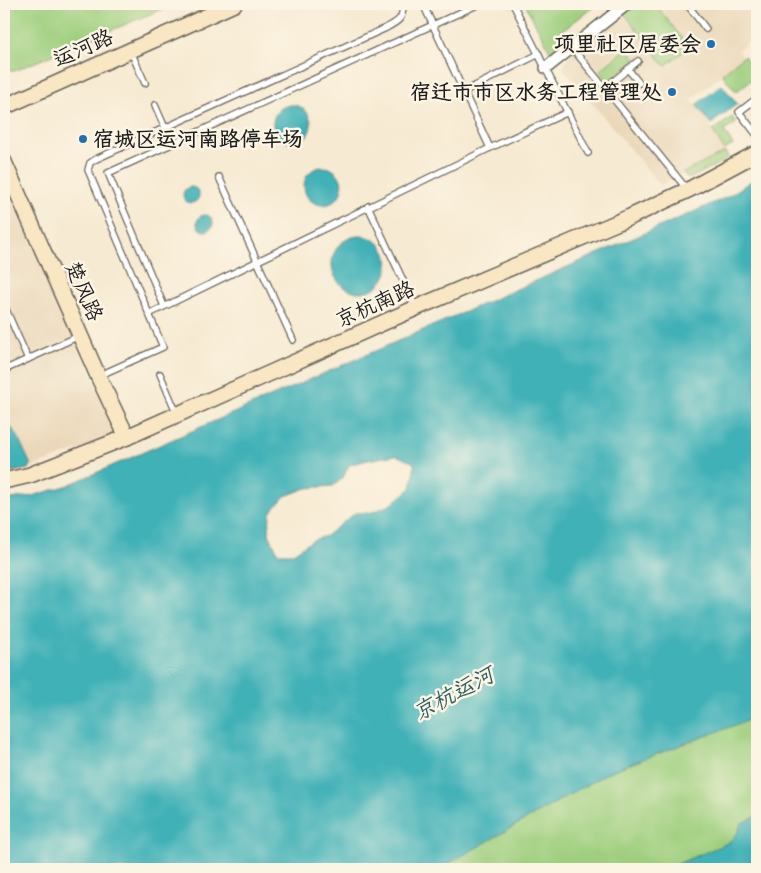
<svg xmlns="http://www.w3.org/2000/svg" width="761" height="873" font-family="Caveat,'LXGW WenKai TC',sans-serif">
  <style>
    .built { fill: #ebd8ba }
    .green { fill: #9fcf7e; stroke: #5e764d }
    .water { fill: #40b1b7; stroke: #2e666a; fill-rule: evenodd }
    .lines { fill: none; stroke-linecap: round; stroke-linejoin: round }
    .lane-casing { stroke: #69645c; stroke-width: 8 }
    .street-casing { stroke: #69645c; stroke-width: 14 }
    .secondary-casing { stroke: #69645c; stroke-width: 18 }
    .lane { stroke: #fff; stroke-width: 5.5 }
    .street { stroke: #fff; stroke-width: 11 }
    .secondary { stroke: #f9e7c3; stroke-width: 15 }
    .poi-dot { fill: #1f6fb2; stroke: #fcf5e5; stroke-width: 2 }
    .labels { text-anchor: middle; stroke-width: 5; stroke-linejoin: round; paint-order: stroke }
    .poi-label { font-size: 21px; font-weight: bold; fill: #1c1c1c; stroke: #fcf5e5; text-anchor: end }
    .street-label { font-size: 21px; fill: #1c1c1c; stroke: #fcf5e5 }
    .water-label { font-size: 22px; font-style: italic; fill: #2c5f62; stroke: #fcf5e5 }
  </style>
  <rect width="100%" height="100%" fill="#fcf5e5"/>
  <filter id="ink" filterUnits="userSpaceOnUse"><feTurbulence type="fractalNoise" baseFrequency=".02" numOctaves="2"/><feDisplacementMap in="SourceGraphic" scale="10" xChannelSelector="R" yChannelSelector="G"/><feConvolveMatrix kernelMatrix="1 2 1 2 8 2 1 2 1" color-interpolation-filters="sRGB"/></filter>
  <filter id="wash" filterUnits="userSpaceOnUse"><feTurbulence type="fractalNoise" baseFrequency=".0096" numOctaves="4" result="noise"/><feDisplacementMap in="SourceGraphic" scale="20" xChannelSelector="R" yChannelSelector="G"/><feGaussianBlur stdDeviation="1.12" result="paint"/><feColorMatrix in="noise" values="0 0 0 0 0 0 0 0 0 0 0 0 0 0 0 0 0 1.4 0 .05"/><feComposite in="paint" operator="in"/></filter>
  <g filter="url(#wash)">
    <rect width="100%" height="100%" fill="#f7ead2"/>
    <!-- built -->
    <g class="built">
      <polygon points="636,4 746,4 757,18 757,35 738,50 743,57 691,100 710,125 725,152 660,185 564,69 564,64 571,54"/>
      <polygon points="4,179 120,435 4,477"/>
    </g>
    <!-- green -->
    <g class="green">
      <polygon points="4,4 174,4 14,71 4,70"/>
      <polygon points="525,4 597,4 562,31 568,40 552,55"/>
      <polygon points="636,4 655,4 689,47 665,66 624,13"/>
      <polygon points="628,48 636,60 608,81 600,70"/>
      <polygon points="744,56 757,73 757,75 736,92 722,74"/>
      <polygon points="732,117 736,123 724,131 733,145 724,150 713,131"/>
      <polygon points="725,152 729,158 689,179 683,173"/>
      <polygon points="757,714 757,869 435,869 611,771"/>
    </g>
    <!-- water -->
    <g class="water">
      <polygon points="722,85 737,104 711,124 696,105"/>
      <circle cx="292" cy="124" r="19"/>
      <circle cx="323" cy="186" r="19"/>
      <path d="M757,177V717L611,771L439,869H4V500L32,496L66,486L691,213L729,196ZM396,455L414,463V474L411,488L392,504L373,512L355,513L326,536L313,540L293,553H278L269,534L270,513L285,496L307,488L333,486L343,478L349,465L368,460Z"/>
      <circle cx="191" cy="195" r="8"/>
      <circle cx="205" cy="223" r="8"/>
      <circle cx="360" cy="264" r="28"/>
      <polygon points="4,418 17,435 31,465 29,469 4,473"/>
      <polygon points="757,816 757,869 665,869 730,842 738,832 741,824"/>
    </g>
  </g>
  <g filter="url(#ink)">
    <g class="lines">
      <!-- lane casing -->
      <g class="lane-casing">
        <g id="lane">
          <polyline points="423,4 490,148"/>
          <polyline points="513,4 588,153"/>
          <polyline points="687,4 706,29"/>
          <polyline points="131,52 145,83"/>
          <polyline points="577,54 686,188"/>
          <polyline points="628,69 639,83"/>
          <polyline points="605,88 638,61"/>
          <polyline points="465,91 539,54"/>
          <polyline points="756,99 739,112 757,135"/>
          <polyline points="155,105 165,128"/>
          <polyline points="219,177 293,340"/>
          <polyline points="368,206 415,306"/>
          <polyline points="4,305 28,359"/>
          <polyline points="164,306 108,173 479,4"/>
          <polyline points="149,314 490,148 568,112"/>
          <polyline points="4,370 79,336"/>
          <polyline points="160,374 177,414"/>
          <path d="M98,376L163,347L88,170L90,163L96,159L386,28C399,21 403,19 403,4"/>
        </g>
      </g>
      <!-- street casing -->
      <g class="street-casing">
        <polyline id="street" points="546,68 627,4"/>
      </g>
      <!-- secondary casing -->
      <g class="secondary-casing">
        <g id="secondary">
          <polyline points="4,107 234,4"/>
          <polyline points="4,162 98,376 127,437"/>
          <polyline points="4,481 30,475 127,437 416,308 630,217 690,189 757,153"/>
        </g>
      </g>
      <!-- lane -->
      <use href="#lane" class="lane"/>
      <!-- street -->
      <use href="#street" class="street"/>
      <!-- secondary -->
      <use href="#secondary" class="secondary"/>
    </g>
  </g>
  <!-- markers -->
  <g class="poi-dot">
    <circle cx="711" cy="44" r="5"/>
    <circle cx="672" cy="92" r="5"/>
    <circle cx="83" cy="139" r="5"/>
  </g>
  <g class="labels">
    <!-- poi labels -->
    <g class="poi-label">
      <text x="701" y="51">项里社区居委会</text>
      <text x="662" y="99">宿迁市市区水务工程管理处</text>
      <text x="93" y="146" text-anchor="start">宿城区运河南路停车场</text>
    </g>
    <!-- street labels -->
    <g class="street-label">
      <text transform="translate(83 48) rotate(-24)" y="7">运河路</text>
      <text transform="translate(84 291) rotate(66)" y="7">楚风路</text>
      <text transform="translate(375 304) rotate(-24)" y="7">京杭南路</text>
    </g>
    <!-- water labels -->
    <g class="water-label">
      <text transform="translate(453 693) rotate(-28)" y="8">京杭运河</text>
    </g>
  </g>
  <!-- margin -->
  <rect width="761" height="873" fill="none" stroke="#fcf5e5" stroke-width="20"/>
</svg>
